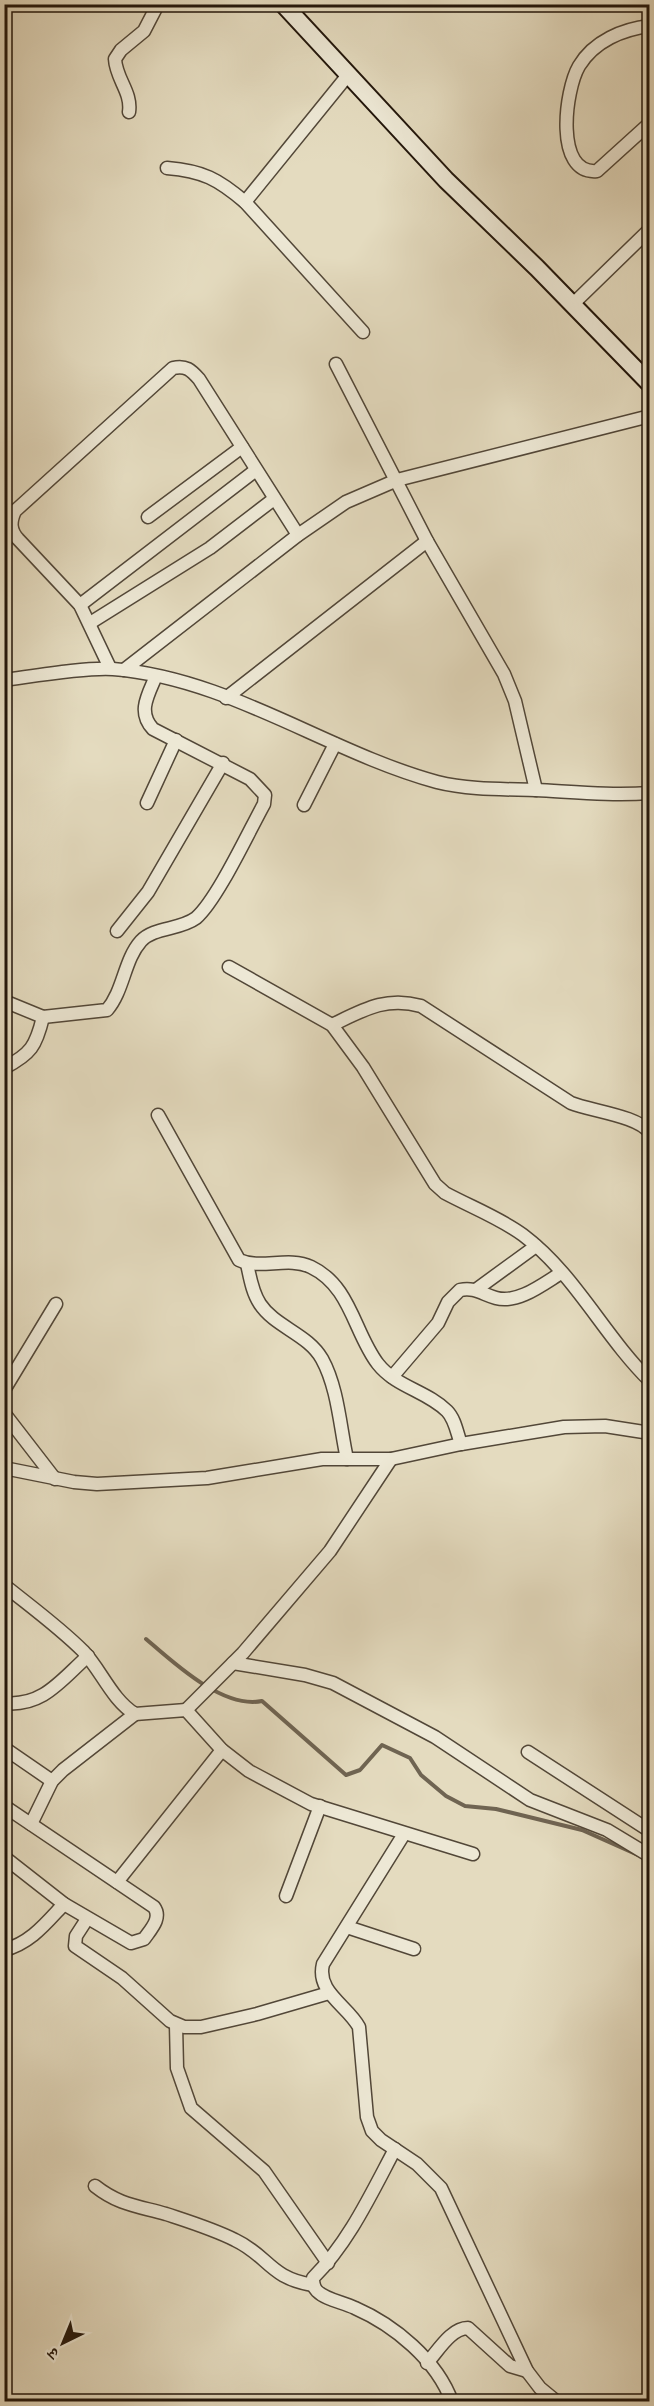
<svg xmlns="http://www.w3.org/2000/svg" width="654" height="2406" font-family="'IM FELL English','Noto Serif Devanagari',serif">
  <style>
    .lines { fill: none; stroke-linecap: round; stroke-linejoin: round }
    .stream { stroke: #6f6452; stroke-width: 4 }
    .street-casing { stroke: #524738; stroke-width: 15 }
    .secondary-casing { stroke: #22160b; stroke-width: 20 }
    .street { stroke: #ede8d5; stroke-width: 12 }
    .secondary { stroke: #ede8d5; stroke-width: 16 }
  </style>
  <rect width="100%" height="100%" fill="#e4dbbf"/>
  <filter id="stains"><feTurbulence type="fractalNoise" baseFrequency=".00333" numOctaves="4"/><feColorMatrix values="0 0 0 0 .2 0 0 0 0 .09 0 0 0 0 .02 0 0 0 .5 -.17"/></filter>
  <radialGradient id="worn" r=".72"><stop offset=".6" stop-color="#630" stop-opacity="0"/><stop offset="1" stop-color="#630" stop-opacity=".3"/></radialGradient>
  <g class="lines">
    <!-- stream -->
    <path class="stream" d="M146,1639C175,1664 223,1709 262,1701L346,1775L360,1770L382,1745L410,1758L421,1775L446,1796L465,1806L496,1809L582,1830L638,1855"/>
    <!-- street casing -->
    <g class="street-casing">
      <g id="street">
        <path d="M650,26C623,29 594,41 579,66C565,90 554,175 597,171L650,123"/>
        <path d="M129,112C132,92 116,79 115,59L121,50L144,31L158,4"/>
        <path d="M167,168C203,171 218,179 245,202L363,332"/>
        <polyline points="245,202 348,75"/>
        <polyline points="573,304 650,229"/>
        <polyline points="336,364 427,541 504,674 515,701 536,790"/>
        <polyline points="148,517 242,447"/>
        <polyline points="80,605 256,470"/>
        <polyline points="90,623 210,548 274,499"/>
        <path d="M110,668L80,605L18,539C10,530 10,522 15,511L173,368C186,365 191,370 199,379L298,535"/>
        <polyline points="124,670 298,535 346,502 397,480 650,416"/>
        <path d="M4,680C34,676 85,667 113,669C229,678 327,752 437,782C469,790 503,789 536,790C574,792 612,796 650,793"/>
        <polyline points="226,698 427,541"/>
        <polyline points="147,803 176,740"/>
        <polyline points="304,805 335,744"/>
        <polyline points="117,931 148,892 223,763"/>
        <path d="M229,967L332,1025L363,1067L435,1184L445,1193C471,1207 500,1218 523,1235C575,1274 604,1336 650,1381"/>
        <path d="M4,1001L43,1017L107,1010C124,990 124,960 141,941C154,927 180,930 196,918C217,900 249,831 264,804L265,795L250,779L153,729C137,712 148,695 156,676"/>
        <path d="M332,1025C363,1010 386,996 421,1006L571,1103C591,1111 639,1116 650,1133"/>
        <path d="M4,1068C31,1054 36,1046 43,1017"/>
        <path d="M158,1115L239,1260C261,1270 288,1256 311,1267C351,1286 354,1333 378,1364C396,1387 427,1391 447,1411C455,1419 457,1433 461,1444"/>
        <path d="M247,1264C250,1277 252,1292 260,1304C275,1327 308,1334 322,1359C338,1388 340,1427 347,1459"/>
        <polyline points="477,1289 536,1246"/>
        <path d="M392,1377L438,1323L448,1302L460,1290C475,1287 482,1294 496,1298C518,1304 543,1284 561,1273"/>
        <polyline points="4,1390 56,1304"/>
        <polyline points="4,1413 55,1479"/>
        <polyline points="4,1468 74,1482 97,1484 207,1478 322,1459 391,1459 461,1444 564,1427 605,1426 650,1433"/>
        <path d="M4,1585C30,1606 59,1627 83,1651C101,1670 112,1700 135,1714L186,1710L222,1750L249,1771L311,1804L473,1854"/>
        <polyline points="233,1663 305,1675 333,1683 435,1737 530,1800 607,1830 650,1856"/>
        <path d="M4,1703C43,1707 61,1680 88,1656"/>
        <polyline points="186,1710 243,1653 330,1551 391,1459"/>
        <polyline points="4,1748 52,1781"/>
        <polyline points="528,1752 650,1831"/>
        <path d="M4,1806L154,1907C162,1918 151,1929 144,1939L131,1943L64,1904L4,1857"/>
        <polyline points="31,1824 52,1781 63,1770 135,1714"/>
        <path d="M404,1834L323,1964C316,1992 347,2005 359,2027L367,2117L372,2131L381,2140L417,2164L441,2188L527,2371L540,2388L557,2402"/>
        <polyline points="117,1882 222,1750"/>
        <polyline points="286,1896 320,1806"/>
        <polyline points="87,1919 76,1936 75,1946 122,1978 170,2021 184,2027 201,2027 257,2014 329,1993"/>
        <polyline points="347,1927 414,1949"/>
        <path d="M4,1950C31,1943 46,1923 64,1904"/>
        <polyline points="176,2025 177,2068 191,2108 264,2171 328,2263"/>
        <path d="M395,2149C371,2194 349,2242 313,2278C313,2283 313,2287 317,2291C326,2300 343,2302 355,2308C394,2325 437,2360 452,2402"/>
        <path d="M95,2186C119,2205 138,2206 166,2214C190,2222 213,2229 235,2240C269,2256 269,2278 313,2285"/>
        <path d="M427,2363C438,2351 451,2328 468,2328L510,2366L527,2371"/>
      </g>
    </g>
    <!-- secondary casing -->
    <g class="secondary-casing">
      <polyline id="secondary" points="283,4 446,180 537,268 650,384"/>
    </g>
    <!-- street -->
    <use href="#street" class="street"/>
    <!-- secondary -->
    <use href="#secondary" class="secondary"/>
  </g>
  <!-- margin -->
  <rect width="654" height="2406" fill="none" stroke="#e4dbbf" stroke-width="24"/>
  <rect x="6" y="6" width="642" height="2394" fill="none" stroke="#22160b" stroke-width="3"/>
  <rect x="12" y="12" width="630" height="2382" fill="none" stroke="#22160b" stroke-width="1.5"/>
  <!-- north arrow -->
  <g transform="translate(63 2343) rotate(223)" stroke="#ede8d5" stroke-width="4.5" paint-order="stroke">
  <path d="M0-4.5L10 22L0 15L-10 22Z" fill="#22160b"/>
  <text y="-9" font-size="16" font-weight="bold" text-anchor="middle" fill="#22160b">उ</text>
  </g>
  <rect width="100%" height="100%" filter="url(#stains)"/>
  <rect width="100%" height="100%" fill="url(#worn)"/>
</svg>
